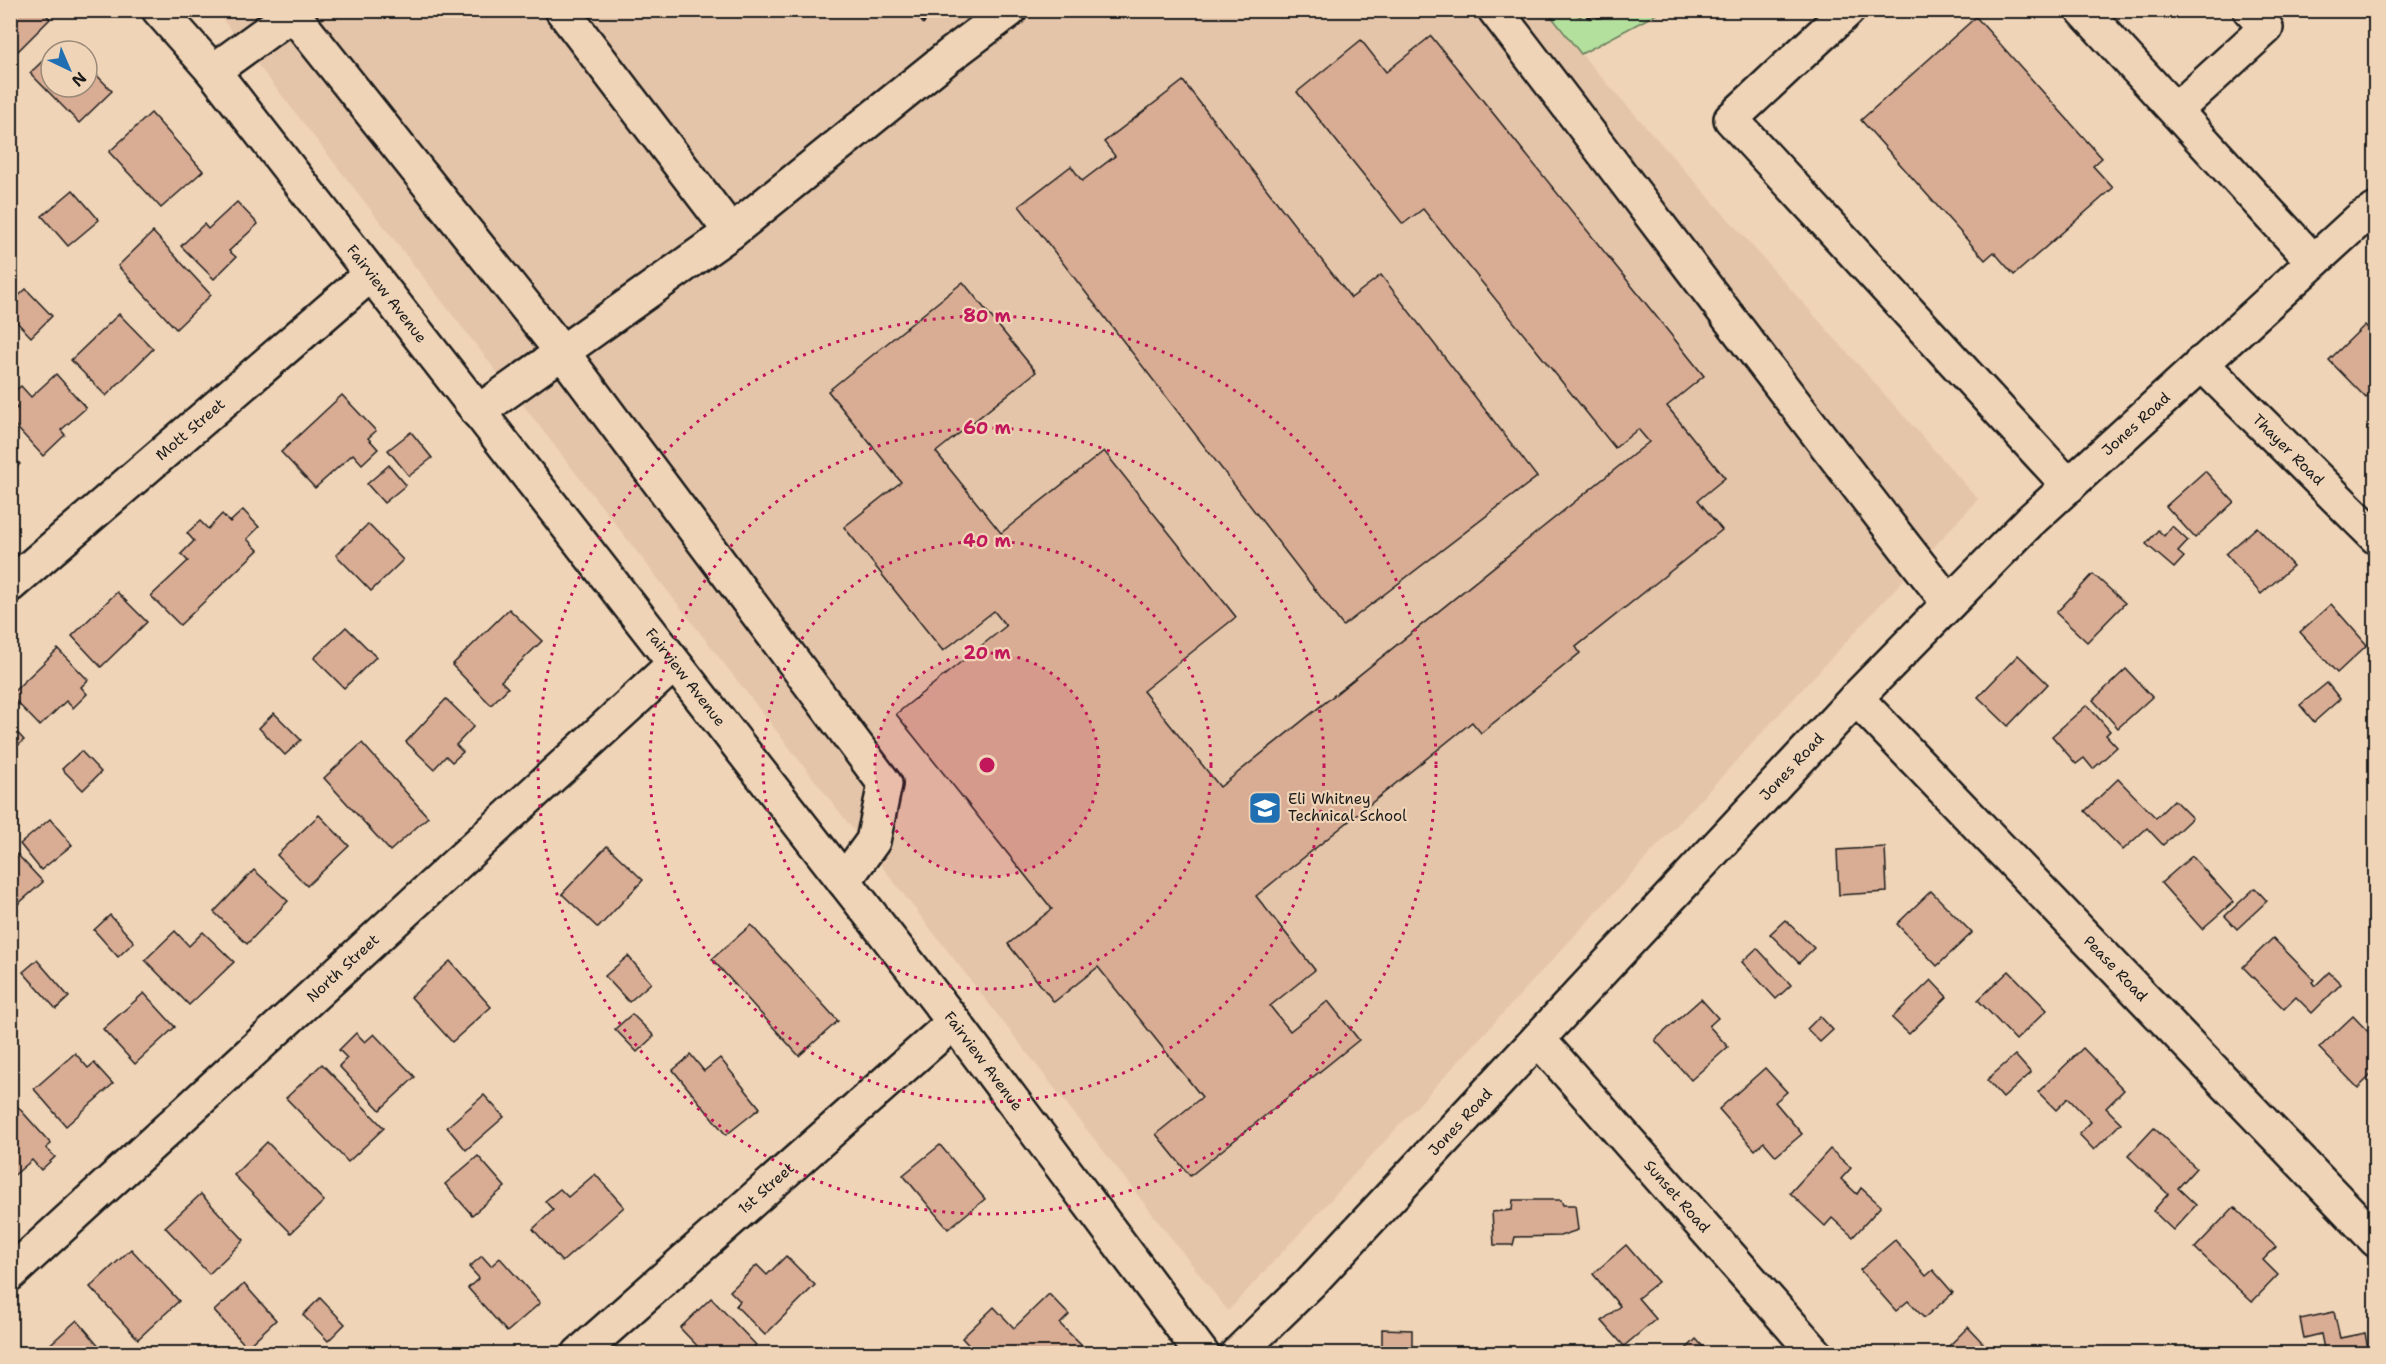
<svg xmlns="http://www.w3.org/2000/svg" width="2386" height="1364" font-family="'Shantell Sans',sans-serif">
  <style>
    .built { fill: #e5c5a9 }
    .green { fill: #b4e09e; stroke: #687e5d; stroke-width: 1.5 }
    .building { fill: #d9ac94; stroke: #1c1c1c; stroke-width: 1.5 }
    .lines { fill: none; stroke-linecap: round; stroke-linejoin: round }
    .minor-casing { stroke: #1c1c1c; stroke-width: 38 }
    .path { stroke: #1c1c1c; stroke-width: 4; stroke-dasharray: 6 4.5; stroke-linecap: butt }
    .minor { stroke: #f0d4b7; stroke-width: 33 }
    .ring { fill: none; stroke: #c2185b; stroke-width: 3; stroke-dasharray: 3 6 }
    .labels { text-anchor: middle; stroke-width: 4.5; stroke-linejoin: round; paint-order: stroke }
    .street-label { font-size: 15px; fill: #1c1c1c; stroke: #f0d4b7 }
    .poi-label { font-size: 15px; fill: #1c1c1c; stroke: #f0d4b7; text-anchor: start }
    .centre { fill: #c2185b; stroke: #f0d4b7; stroke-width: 3 }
    .ring-label { font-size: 18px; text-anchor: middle; font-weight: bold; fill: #c2185b; stroke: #f0d4b7; stroke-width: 4.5; stroke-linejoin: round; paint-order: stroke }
  </style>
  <rect width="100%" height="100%" fill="#f0d4b7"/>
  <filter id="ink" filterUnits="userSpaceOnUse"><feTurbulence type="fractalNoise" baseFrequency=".0167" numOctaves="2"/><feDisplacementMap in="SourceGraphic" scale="12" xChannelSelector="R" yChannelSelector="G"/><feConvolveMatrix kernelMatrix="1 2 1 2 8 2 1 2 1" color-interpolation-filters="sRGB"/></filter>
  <g filter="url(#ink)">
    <!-- built -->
    <polygon class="built" points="216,11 1547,11 1581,54 1978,499 1228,1311"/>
    <!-- green -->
    <polygon class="green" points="1547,11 1662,11 1581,54"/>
    <!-- building -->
    <g class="building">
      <polygon points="10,10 42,10 50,19 10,59"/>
      <polygon points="1976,17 2102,158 2093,166 2113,188 2014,275 1994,252 1985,260 1861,120"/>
      <polygon points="1431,36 1704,376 1667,406 1725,478 1698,500 1722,530 1576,647 1580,653 1481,733 1472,722 1256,896 1315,970 1270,1006 1290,1031 1328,1001 1359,1040 1190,1176 1156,1134 1202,1097 1098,967 1054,1002 1008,944 1052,909 896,714 1006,626 994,611 943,651 844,527 901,482 828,391 963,282 1036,372 936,452 1001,533 1104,451 1236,617 1143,691 1220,787 1649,442 1638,429 1615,448 1423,209 1403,224 1297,92 1361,40 1386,72"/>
      <polygon points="64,41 73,51 53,51"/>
      <polygon points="51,53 51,87 87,87 87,65 112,91 79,123 30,73"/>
      <polygon points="1183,81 1351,298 1381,275 1537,477 1343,626 1019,206 1071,166 1082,181 1115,156 1104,142"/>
      <polygon points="151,113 203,171 161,208 109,152"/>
      <polygon points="73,190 99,220 68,246 42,216"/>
      <polygon points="237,202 258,224 229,251 236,257 214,279 181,246 204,224 208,229"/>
      <polygon points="153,232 211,295 176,329 118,266"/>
      <polygon points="26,289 52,316 31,337 10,315 10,304"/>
      <polygon points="119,314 153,349 106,396 71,360"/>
      <polygon points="2365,325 2376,336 2376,389 2366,398 2329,360"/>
      <polygon points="56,374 86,408 61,430 65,435 43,456 10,420 10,414 17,408 10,401 10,395 21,386 31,397"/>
      <polygon points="342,395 376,431 368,438 378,449 362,464 353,454 315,488 281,452"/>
      <polygon points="411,432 432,458 409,476 388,450"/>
      <polygon points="10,454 20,464 10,473"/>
      <polygon points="389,465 406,485 384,503 367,484"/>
      <polygon points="2205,471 2234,502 2195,538 2166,506"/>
      <polygon points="243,510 259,527 247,539 258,550 180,625 151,596 188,561 181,554 194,541 187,533 200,521 208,529 222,514 230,522"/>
      <polygon points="368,524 403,560 371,591 336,555"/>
      <polygon points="2172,526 2188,541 2178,552 2184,557 2174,568 2146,544 2158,530 2164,536"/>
      <polygon points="2257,527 2293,566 2261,594 2226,554"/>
      <polygon points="2093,574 2125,603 2087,642 2056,613"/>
      <polygon points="117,592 147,622 101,667 72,636"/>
      <polygon points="2331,604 2367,645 2337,673 2300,632"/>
      <polygon points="509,609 542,641 501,681 508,688 491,705 452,665"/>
      <polygon points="346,627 376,657 344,688 314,658"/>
      <polygon points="58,649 88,680 81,687 87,694 73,708 66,701 40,726 10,695"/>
      <polygon points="2018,655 2048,684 2008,726 1978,697"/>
      <polygon points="2126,669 2152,697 2118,728 2093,700"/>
      <polygon points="2327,683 2340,699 2314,722 2300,705"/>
      <polygon points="446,699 474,726 456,745 463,752 452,762 446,756 434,769 406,742"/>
      <polygon points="2087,705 2110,731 2106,735 2117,747 2093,769 2084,758 2076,764 2052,736"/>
      <polygon points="274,713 301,740 285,755 259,728"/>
      <polygon points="10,725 24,740 10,753"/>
      <polygon points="362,743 428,817 390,851 324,778"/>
      <polygon points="81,751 101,772 83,790 62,769"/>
      <polygon points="2118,779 2156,818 2174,800 2192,818 2163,845 2147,828 2123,850 2085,811"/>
      <polygon points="319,815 349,846 307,886 277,855"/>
      <polygon points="50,819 72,845 41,870 20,844"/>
      <polygon points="607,846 643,880 598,928 562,894"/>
      <polygon points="1885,847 1887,892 1839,895 1837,850"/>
      <polygon points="17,854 43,882 10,911 10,861"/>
      <polygon points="2192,856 2233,902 2202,929 2161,883"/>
      <polygon points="254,870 288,901 247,944 214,912"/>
      <polygon points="2255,888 2267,901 2237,929 2225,916"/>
      <polygon points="1931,891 1972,933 1937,966 1897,924"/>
      <polygon points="110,915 134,942 118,957 94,930"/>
      <polygon points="1785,920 1814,948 1799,963 1770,934"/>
      <polygon points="751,925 838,1021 799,1056 712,959"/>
      <polygon points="175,931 189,946 203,932 234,962 189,1005 145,960"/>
      <polygon points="2273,938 2314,980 2312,982 2315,986 2329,972 2341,984 2312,1013 2296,997 2284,1009 2243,967"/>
      <polygon points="1757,948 1791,985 1776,999 1742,962"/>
      <polygon points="628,956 651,983 629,1002 605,976"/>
      <polygon points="37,960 69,997 56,1009 23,972"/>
      <polygon points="450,961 491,1007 452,1042 411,997"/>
      <polygon points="2009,971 2047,1010 2016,1040 1978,1000"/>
      <polygon points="1931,980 1947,997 1909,1034 1892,1018"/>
      <polygon points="144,993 175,1027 135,1064 103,1029"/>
      <polygon points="1701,999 1718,1018 1709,1026 1728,1047 1691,1080 1655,1040"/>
      <polygon points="632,1014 654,1036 637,1052 615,1029"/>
      <polygon points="1820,1016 1833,1030 1820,1042 1807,1029"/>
      <polygon points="2353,1016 2376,1040 2376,1070 2358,1088 2319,1048"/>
      <polygon points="356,1033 365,1042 374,1034 415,1077 380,1110 339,1066 347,1058 339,1050"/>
      <polygon points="2083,1048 2124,1090 2106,1108 2121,1123 2094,1150 2079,1134 2091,1122 2068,1098 2056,1110 2038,1092"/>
      <polygon points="75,1053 88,1068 94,1063 113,1084 66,1126 34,1089"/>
      <polygon points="691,1055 704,1071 720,1058 760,1108 726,1135 673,1070"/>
      <polygon points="2015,1055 2031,1073 2003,1098 1987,1080"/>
      <polygon points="322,1064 384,1128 348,1162 286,1098"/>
      <polygon points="1765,1068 1787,1092 1775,1102 1802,1134 1776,1156 1764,1142 1755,1150 1719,1109"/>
      <polygon points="484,1095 504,1117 466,1150 447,1127"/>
      <polygon points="10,1098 51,1144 46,1148 55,1157 41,1170 32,1160 11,1178"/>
      <polygon points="2154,1128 2196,1168 2178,1188 2196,1205 2173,1230 2153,1211 2168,1194 2128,1156"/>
      <polygon points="267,1142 324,1201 291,1233 234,1175"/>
      <polygon points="940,1145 985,1199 948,1229 903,1175"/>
      <polygon points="1830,1149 1851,1168 1841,1179 1857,1194 1861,1188 1881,1206 1853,1237 1832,1218 1825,1226 1790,1193"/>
      <polygon points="478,1156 505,1187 472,1215 445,1184"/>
      <polygon points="595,1174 624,1207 562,1262 533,1229 553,1210 545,1201 560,1189 568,1197"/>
      <polygon points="201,1194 244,1240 209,1274 165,1227"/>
      <polygon points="1513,1200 1561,1200 1563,1205 1575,1205 1578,1230 1560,1236 1515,1237 1513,1245 1494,1245 1492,1212 1512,1210"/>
      <polygon points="2234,1207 2276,1247 2263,1260 2278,1275 2252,1302 2195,1248"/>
      <polygon points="1895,1240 1926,1276 1933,1270 1953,1293 1924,1318 1908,1301 1896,1311 1860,1270"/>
      <polygon points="1626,1245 1658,1282 1638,1298 1656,1319 1624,1346 1602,1321 1620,1306 1593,1274"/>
      <polygon points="131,1249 179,1301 138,1339 90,1287"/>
      <polygon points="482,1256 491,1266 500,1258 540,1303 507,1332 468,1288 479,1278 469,1267"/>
      <polygon points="786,1256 815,1285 765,1335 736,1306 740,1301 730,1291 757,1265 767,1275"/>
      <polygon points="244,1284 276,1320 247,1347 214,1311"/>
      <polygon points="1049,1294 1069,1315 1060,1324 1082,1346 1074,1354 977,1354 962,1338 994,1307 1014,1328"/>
      <polygon points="320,1298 345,1324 328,1341 303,1315"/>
      <polygon points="711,1298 756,1345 747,1354 705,1354 680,1328"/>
      <polygon points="2334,1312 2340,1338 2365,1333 2369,1354 2325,1354 2321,1334 2304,1338 2300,1319"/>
      <polygon points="77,1320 106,1354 50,1354 45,1349"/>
      <polygon points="1968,1327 1993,1354 1941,1354"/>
      <polygon points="1382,1329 1412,1330 1412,1354 1366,1354 1366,1348 1382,1348"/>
      <polygon points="1696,1339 1710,1354 1681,1354"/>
    </g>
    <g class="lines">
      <!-- minor casing -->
      <g class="minor-casing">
        <g id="minor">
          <path id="s1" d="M159,10L213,71L954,1022L1202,1354"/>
          <path d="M1495,10C1647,208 1795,408 1949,603"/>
          <polyline points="1848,10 1731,119 2069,486"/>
          <polyline points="2083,10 2313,261"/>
          <polyline points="293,14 562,352 885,784 873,841 844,881"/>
          <polyline points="213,71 297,10"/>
          <polyline points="2176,110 2266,28 2250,10"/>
          <polyline points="731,232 949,56 1010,10"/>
          <path id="s2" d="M2201,363L2376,537"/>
          <polyline points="478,412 731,232 562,10"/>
          <path id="s3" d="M10,585L371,274"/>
          <path id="s4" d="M1856,698L2376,1240"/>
          <path id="s5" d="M1538,1039L1816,1354"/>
          <path id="s6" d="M10,1274L674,664"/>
          <path id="s7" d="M579,1354L954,1022"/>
          <path id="s8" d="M1237,1354L1311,1282L1856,698L2030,521L2360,219L2376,210"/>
        </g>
      </g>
      <!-- path -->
      <g class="path">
        <polyline points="915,10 927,27"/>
        <path d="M1566,10C1591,20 1603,18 1627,10"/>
      </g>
      <!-- minor -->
      <use href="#minor" class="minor"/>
    </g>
  </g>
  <!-- distance rings -->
  <circle cx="987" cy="765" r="112" fill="#c2185b" fill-opacity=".12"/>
  <g class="ring">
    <circle cx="987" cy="765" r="112"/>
    <circle cx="987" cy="765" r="224"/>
    <circle cx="987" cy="765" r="337"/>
    <circle cx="987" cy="765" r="449"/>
  </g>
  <!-- icons -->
  <defs>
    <g id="school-square" transform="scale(1.725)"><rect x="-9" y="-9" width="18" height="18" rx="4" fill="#1f6fb2" stroke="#f0d4b7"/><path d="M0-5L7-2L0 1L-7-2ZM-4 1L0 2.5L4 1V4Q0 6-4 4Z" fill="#fff"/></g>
  </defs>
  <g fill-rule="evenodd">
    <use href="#school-square" x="1265" y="808"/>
  </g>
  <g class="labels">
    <!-- street labels -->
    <g class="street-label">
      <text dy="5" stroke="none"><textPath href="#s1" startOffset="364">Fairview Avenue</textPath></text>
      <text dy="5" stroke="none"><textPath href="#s8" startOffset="1294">Jones Road</textPath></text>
      <text dy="5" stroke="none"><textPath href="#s3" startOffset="238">Mott Street</textPath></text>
      <text dy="5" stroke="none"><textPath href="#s2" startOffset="123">Thayer Road</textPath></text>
      <text dy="5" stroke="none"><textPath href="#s1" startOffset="850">Fairview Avenue</textPath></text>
      <text dy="5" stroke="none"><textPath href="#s8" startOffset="808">Jones Road</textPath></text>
      <text dy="5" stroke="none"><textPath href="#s6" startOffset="452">North Street</textPath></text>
      <text dy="5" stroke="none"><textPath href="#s4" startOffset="375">Pease Road</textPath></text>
      <text dy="5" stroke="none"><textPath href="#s1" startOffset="1336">Fairview Avenue</textPath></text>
      <text dy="5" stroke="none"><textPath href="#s8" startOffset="322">Jones Road</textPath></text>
      <text dy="5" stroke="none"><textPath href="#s7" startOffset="250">1st Street</textPath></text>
      <text dy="5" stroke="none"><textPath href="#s5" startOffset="210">Sunset Road</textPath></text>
    </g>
    <!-- poi labels -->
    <g class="poi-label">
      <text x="1288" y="804">Eli Whitney<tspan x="1288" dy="17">Technical School</tspan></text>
    </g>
  </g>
  <circle cx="987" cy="765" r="9" class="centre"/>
  <g class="ring-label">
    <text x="987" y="322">80 m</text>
    <text x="987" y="434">60 m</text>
    <text x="987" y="547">40 m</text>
    <text x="987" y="659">20 m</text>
  </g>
  <!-- margin -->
  <rect width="2386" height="1364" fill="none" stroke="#f0d4b7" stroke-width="36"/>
  <rect x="18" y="18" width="2350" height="1328" fill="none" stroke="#1c1c1c" stroke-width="2" filter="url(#ink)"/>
  <!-- north arrow -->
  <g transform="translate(69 69) rotate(136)"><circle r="28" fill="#f0d4b7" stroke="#9b8a79" stroke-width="1.5"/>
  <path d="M0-4.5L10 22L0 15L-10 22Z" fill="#1f6fb2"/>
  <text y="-9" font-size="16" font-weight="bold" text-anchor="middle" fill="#1c1c1c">N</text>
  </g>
</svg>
